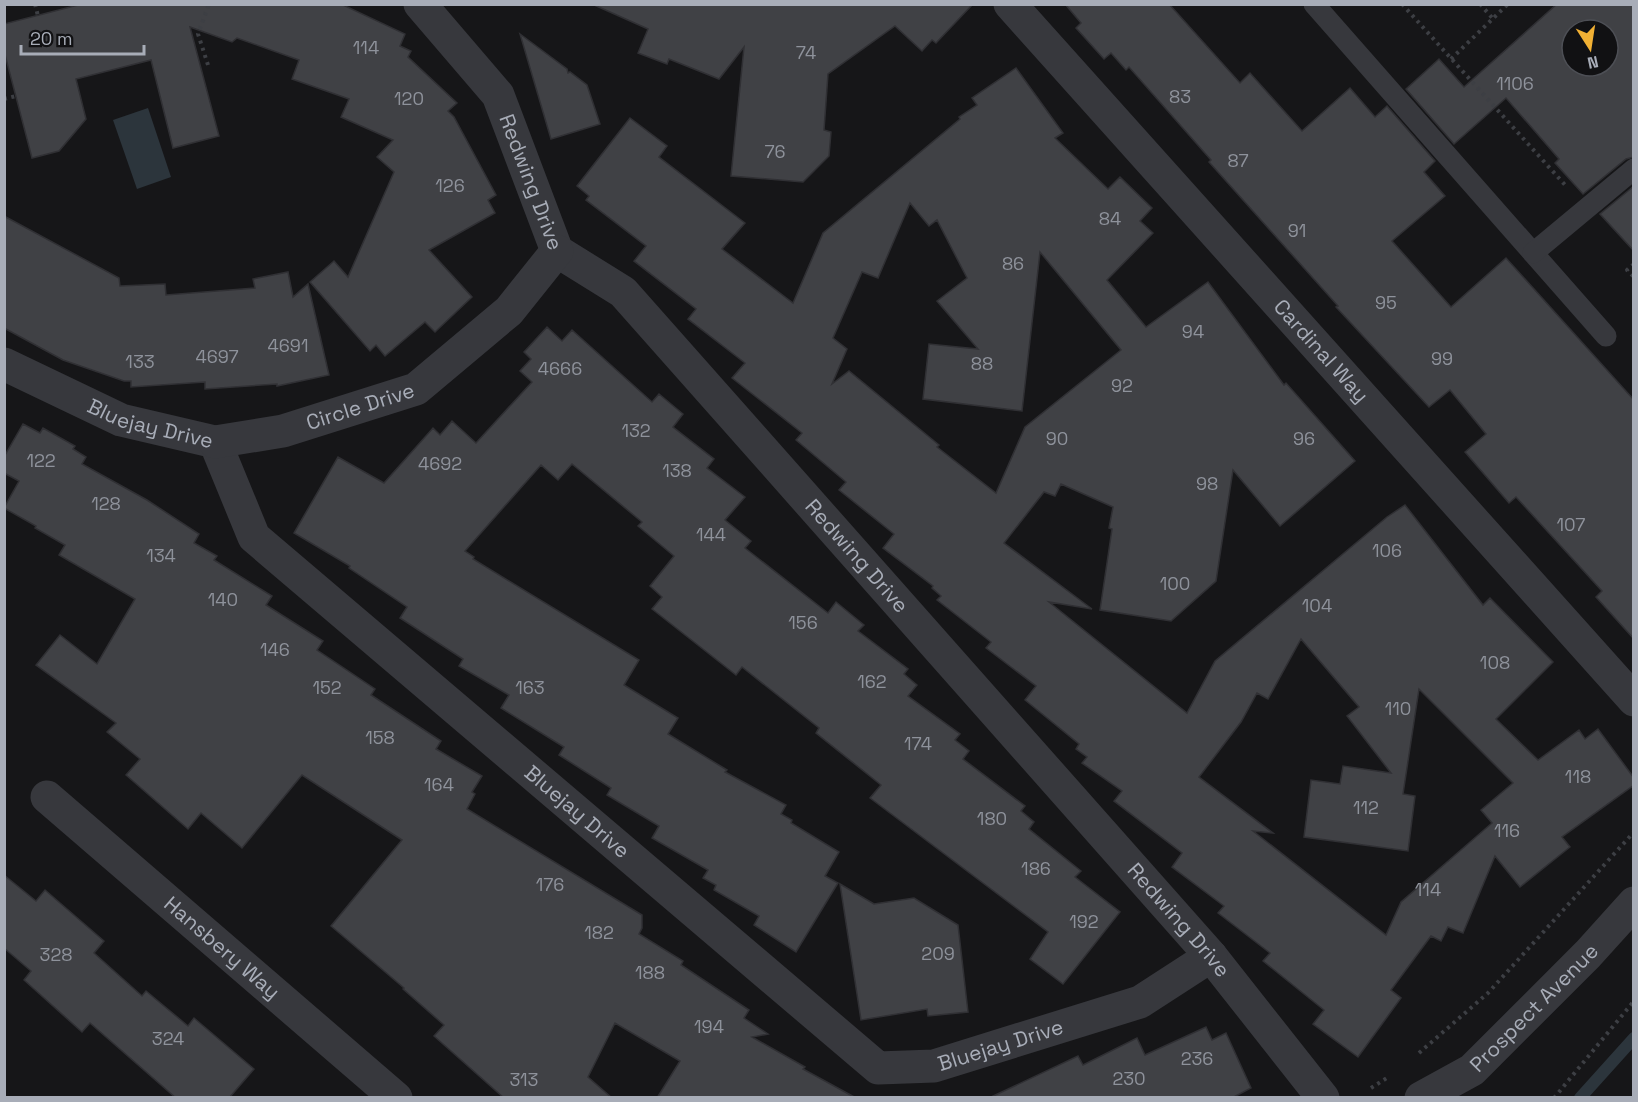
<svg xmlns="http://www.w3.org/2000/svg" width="1638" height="1102" font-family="'Space Grotesk',sans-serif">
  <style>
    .water { fill: #2c353c }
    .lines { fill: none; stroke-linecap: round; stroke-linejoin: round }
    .stream { stroke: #2c353c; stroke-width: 12 }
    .building { fill: #404145; stroke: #303034; stroke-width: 1.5; fill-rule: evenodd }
    .path { stroke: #3d3f44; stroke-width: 4; stroke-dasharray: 3 4.5; stroke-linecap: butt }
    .service { stroke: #37383d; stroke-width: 21 }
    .minor { stroke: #37383d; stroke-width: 33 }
    .labels { text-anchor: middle; stroke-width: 4.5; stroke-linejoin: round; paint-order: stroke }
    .number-label { font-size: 18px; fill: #8e929b }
    .street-label { font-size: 21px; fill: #a8adb8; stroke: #111113 }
  </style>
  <rect width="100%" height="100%" fill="#161618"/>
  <!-- water -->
  <polygon class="water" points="148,108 171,177 137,189 113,120"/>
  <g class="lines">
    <!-- stream -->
    <polyline class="stream" points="1580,1098 1634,1038"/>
  </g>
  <!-- building -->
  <g class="building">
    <polygon points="82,4 341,4 405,34 400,46 411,51 408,57 457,103 448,111 454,117 496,195 488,200 495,213 429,250 472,297 435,332 425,322 385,356 376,345 370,351 310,282 334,261 348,277 394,172 377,157 393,140 341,117 349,99 292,79 299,60 237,38 232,42 190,27 219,136 173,148 151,60 76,79 86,119 59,151 32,158 4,51 4,24"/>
    <polygon points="592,4 973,4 936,43 932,40 922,51 895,26 828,74 824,130 831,132 829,156 803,182 731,176 744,47 719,79 669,59 667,64 638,53 648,29"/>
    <polygon points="1065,4 1169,4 1240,83 1250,73 1302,131 1350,88 1375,117 1387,106 1435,161 1424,172 1445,196 1392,241 1451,307 1506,258 1634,400 1634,639 1596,597 1602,591 1516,497 1509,503 1465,452 1486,434 1450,390 1429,407 1336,307 1338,306 1209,162 1211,160 1129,67 1126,70 1111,53 1104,59 1076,28 1081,23"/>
    <path d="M1557,4H1634V157L1626,159L1583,194L1555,163L1559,159L1506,98L1454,144L1406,89L1439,59L1464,87ZM1572,30H1608V66H1572Z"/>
    <polygon points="520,34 567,69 568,73 570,72 587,85 600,124 551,139"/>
    <path d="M1016,68L1063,133L1055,138L1108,189L1120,177L1152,208L1140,221L1153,233L1107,280L1146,327L1208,282L1284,385L1286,383L1355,461L1280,526L1233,470L1216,581L1171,621L1100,610L1112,529L1109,528L1113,507L1061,484L1055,496L1044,492L1004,543L1092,609L1049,602L1187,713L1215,661L1387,517L1405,505L1483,605L1490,598L1553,662L1496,719L1538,760L1579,730L1585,739L1598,729L1634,778V785L1562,837L1570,847L1520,887L1495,856L1463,933L1448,927L1441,941L1431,936L1391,990L1401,998L1358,1057L1313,1024L1324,1010L1263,961L1270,953L1218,913L1224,906L1172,867L1182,853L1114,801L1122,791L1082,763L1087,757L1076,749L1079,744L1025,700L1036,686L986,648L991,642L937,600L941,596L932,588L933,586L883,548L894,534L839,490L846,482L796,440L802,433L732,378L745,363L688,319L696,309L634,261L646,246L586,200L589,196L577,186L630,118L667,146L659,157L745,223L722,249L793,303L823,233L960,119L959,117L977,105L972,98ZM910,203L929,226L937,220L967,278L937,301L978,349L929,344L923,399L1022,411L1040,252L1121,350L1025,427L996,493L937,447L939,445L849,371L832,384L847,349L833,338L862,272L878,278ZM1301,639L1359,707L1347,716L1391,773L1343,766L1340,784L1311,780L1304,837L1408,851L1415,796L1403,794L1419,689L1513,783L1481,810L1492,823L1401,902L1386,935L1253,831L1273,833L1199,777L1241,722L1257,693L1268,699Z"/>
    <polygon points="1634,186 1634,251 1600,214"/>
    <polygon points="4,216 119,278 120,286 165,284 166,295 255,288 253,279 288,272 293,297 308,284 329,375 277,386 277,384 205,389 205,382 131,387 131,381 124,381 63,360 4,328"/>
    <polygon points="547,327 562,341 572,330 652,402 659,394 683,414 673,427 714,459 707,468 745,497 725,520 751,541 745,548 828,613 836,602 864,625 858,631 908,669 904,674 917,685 908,696 960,734 955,740 969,751 963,759 1025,806 1021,811 1034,822 1029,829 1081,871 1075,877 1120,912 1063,984 1030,959 1048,932 870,798 881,785 816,733 819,728 742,667 736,675 652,609 662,597 650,586 674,556 638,526 642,522 572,464 558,480 541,465 465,551 474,557 473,559 639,660 624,685 678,718 668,734 727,770 725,772 786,805 781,814 792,820 791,823 839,852 825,876 838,883 796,952 754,925 759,916 714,890 716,885 703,878 708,870 652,838 659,826 607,795 611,788 559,755 564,747 501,708 509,695 459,666 463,659 400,618 407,607 349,568 350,566 294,533 338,457 384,483 433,428 440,435 452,421 476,443 532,382 520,371 531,359 524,352"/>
    <polygon points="23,424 40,433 43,428 75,446 73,449 86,457 82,464 147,500 199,534 194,543 217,556 214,560 272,596 266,605 323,641 317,650 375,689 371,695 441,741 436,749 482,776 472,792 475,794 467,809 642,915 642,928 639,934 683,961 681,965 749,1010 744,1018 768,1034 752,1037 805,1067 803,1069 856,1098 657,1098 680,1061 615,1023 588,1077 612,1098 504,1098 434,1036 444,1025 403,989 404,988 331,926 402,840 302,775 242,848 201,813 188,829 126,775 140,759 107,732 116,723 36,665 60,635 97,664 135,599 59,555 65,545 35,528 36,526 4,508 19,481 4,473 4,457"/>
    <polygon points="4,875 36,901 45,890 104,941 94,953 142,996 146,991 188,1026 194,1018 254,1069 229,1098 176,1098 90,1023 82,1032 24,980 31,971 4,948"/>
    <polygon points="840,884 874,904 914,898 958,925 968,1012 928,1016 927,1009 861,1020"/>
    <polygon points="1206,1027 1212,1040 1226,1033 1251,1088 1232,1098 989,1098 1078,1056 1083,1065 1137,1038 1145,1055"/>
  </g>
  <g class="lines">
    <!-- path -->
    <g class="path">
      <polyline points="35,4 38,16"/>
      <polyline points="1402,4 1566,186"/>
      <polyline points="1480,4 1494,20"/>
      <polyline points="1451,59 1508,4"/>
      <polyline points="208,65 198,34 209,4"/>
      <polyline points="4,99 16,96"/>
      <polyline points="1634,264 1627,270 1634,277"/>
      <polyline points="1419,1053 1488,993 1634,832"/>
      <polyline points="1371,1088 1390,1076"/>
      <polyline points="1554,1098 1634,1001"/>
    </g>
    <!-- service -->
    <g class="service">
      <polyline points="1314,4 1606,336"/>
      <polyline points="1533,253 1634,169"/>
    </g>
    <!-- minor -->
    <g class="minor">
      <path id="s1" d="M420,4L498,95L557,251L623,292L1211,956L1323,1098"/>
      <path id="s2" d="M1010,4L1634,700"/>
      <path id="s3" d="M4,364L121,420L215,442L254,537L878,1068L934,1066L1140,1002L1211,956"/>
      <path id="s4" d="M215,442L283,431L416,389L509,311L557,251"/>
      <path id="s5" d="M47,797L396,1098"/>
      <path id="s6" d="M1421,1098L1472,1070L1588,954L1634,903"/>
    </g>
  </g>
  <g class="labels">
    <!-- number labels -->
    <g class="number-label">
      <text x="366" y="54">114</text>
      <text x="806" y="59">74</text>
      <text x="1515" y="90">1106</text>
      <text x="1180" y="103">83</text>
      <text x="409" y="105">120</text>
      <text x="775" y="158">76</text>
      <text x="1238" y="167">87</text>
      <text x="450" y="192">126</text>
      <text x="1110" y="225">84</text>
      <text x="1297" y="237">91</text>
      <text x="1013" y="270">86</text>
      <text x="1386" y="309">95</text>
      <text x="1193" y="338">94</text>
      <text x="288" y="352">4691</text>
      <text x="217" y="363">4697</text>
      <text x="1442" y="365">99</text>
      <text x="140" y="368">133</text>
      <text x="982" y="370">88</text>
      <text x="560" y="375">4666</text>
      <text x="1122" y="392">92</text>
      <text x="636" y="437">132</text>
      <text x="1057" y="445">90</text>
      <text x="1304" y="445">96</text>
      <text x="41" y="467">122</text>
      <text x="440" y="470">4692</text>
      <text x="677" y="477">138</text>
      <text x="1207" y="490">98</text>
      <text x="106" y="510">128</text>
      <text x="1571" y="531">107</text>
      <text x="711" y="541">144</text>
      <text x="1387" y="557">106</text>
      <text x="161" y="562">134</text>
      <text x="1175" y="590">100</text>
      <text x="223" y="606">140</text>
      <text x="1317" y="612">104</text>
      <text x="803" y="629">156</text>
      <text x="275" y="656">146</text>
      <text x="1495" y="669">108</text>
      <text x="872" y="688">162</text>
      <text x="327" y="694">152</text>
      <text x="530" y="694">163</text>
      <text x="1398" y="715">110</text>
      <text x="380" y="744">158</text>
      <text x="918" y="750">174</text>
      <text x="1578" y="783">118</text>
      <text x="439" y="791">164</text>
      <text x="1366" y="814">112</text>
      <text x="992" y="825">180</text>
      <text x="1507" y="837">116</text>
      <text x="1036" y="875">186</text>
      <text x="550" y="891">176</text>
      <text x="1428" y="896">114</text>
      <text x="1084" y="928">192</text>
      <text x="599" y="939">182</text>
      <text x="938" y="960">209</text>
      <text x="56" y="961">328</text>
      <text x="650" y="979">188</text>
      <text x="709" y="1033">194</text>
      <text x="168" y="1045">324</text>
      <text x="1197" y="1065">236</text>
      <text x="1129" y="1085">230</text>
      <text x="524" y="1086">313</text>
    </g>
    <!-- street labels -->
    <g class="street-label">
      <text dy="7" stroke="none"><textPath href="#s1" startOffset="213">Redwing Drive</textPath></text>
      <text dy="7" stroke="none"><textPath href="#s2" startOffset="466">Cardinal Way</textPath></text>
      <text dy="7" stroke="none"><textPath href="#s4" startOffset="150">Circle Drive</textPath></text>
      <text dy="7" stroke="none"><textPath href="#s3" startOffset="159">Bluejay Drive</textPath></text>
      <text dy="7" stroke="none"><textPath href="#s1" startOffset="717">Redwing Drive</textPath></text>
      <text dy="7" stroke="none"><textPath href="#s3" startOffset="753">Bluejay Drive</textPath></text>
      <text dy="7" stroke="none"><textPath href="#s1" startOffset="1203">Redwing Drive</textPath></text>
      <text dy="7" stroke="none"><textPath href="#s5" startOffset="231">Hansbery Way</textPath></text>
      <text dy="7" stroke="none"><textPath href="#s6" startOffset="146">Prospect Avenue</textPath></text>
      <text dy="7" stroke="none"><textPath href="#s3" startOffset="1274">Bluejay Drive</textPath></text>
    </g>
  </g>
  <!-- border -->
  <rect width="1638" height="1102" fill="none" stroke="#a8adb8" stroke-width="12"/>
  <!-- north arrow -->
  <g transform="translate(1590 48) rotate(168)"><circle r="28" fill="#111113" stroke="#4d4f55" stroke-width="1.5"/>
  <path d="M0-4.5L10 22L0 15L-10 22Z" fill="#f2b134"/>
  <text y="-9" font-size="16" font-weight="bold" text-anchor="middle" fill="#a8adb8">N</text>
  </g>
  <!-- scale -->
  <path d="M21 45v9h123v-9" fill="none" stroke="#a8adb8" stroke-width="3"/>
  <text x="30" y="45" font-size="18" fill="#a8adb8" stroke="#111113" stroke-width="4.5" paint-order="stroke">20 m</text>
</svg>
